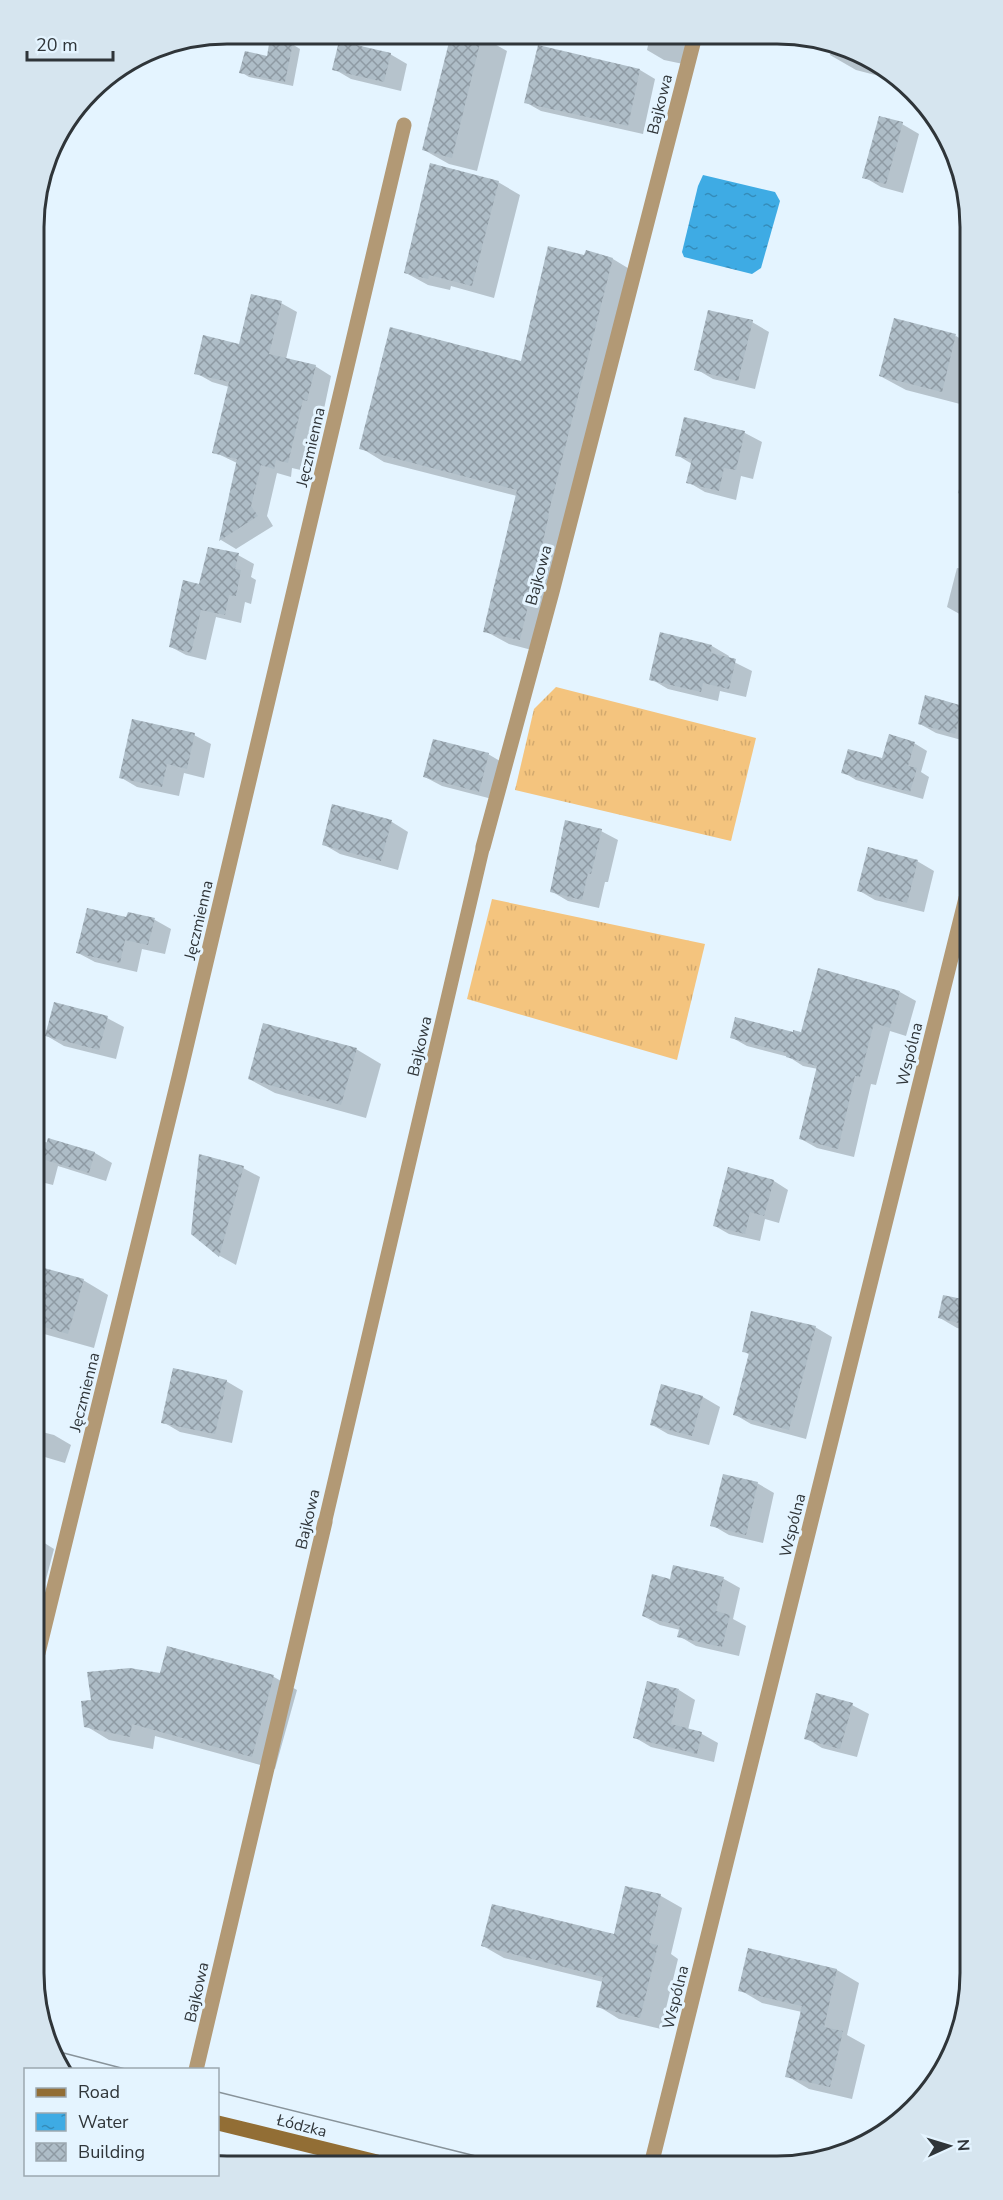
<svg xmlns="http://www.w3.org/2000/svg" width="1003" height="2200" font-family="'Nunito Sans',sans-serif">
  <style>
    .grass { fill: url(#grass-tufts) }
    .water { fill: url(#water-ripples) }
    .shadow { fill: #0003 }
    .building { fill: url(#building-cross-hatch) }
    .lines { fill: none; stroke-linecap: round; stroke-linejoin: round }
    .service { stroke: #b29975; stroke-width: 14 }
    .minor { stroke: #b29975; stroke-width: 15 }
    .secondary { stroke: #926e35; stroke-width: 15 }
    .tram { stroke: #88939a; stroke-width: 1.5 }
    .labels { text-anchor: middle; stroke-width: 6; stroke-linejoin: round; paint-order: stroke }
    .street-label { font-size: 16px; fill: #2f3539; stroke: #e4f4ff }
    .rim { fill: none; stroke: #2f3539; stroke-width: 3 }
  </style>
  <defs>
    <pattern id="grass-tufts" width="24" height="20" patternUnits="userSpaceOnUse" patternTransform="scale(1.5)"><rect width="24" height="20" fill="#f4c47e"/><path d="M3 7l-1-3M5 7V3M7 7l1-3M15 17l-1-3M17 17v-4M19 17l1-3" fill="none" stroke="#d2a96e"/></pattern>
    <pattern id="water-ripples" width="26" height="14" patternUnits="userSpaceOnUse" patternTransform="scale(1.5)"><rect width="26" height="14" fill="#3eabe4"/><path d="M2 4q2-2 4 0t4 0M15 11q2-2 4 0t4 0" fill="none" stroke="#348cba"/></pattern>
    <pattern id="building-cross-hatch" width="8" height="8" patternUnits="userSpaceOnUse" patternTransform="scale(1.5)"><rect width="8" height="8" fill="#aebdc7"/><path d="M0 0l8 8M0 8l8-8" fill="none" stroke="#8e9aa3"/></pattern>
  </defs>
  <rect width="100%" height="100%" fill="#e4f4ff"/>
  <!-- grass -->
  <g class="grass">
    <polygon points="556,687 756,738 731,841 515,790 534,709"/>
    <polygon points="492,899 705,944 677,1060 467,999"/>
  </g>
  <!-- water -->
  <polygon class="water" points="703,175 775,192 780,201 761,268 752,274 684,257 682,252 698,186"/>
  <!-- shadow -->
  <g class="shadow">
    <polygon points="453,34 482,37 507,51 477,171 449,164 424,150"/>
    <polygon points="650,36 694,36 688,65 664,60 647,50"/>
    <polygon points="292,44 300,49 293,86 249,77 241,72"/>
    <polygon points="833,46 904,81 906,83 856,70 830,55"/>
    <polygon points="539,47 640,70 655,79 643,134 541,111 525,102"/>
    <polygon points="390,54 407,64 401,91 351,79 334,69"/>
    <polygon points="902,124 919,134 903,193 881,187 864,177"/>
    <polygon points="498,182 520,195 494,298 451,286 450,290 428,285 406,273"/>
    <polygon points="585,257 613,259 636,273 543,653 509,644 485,631 517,496 384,462 361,448 522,363"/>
    <polygon points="281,303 297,312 286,359 315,366 331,376 324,409 320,408 305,471 292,468 291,477 277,473 267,516 273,526 236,549 221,540 237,463 214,452 229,387 212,382 196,373 241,345"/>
    <polygon points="752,322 769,332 755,389 713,379 696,369"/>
    <polygon points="956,336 964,341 964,405 906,390 880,376"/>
    <polygon points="745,433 762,442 753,479 741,476 736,500 705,492 688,482 692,464 677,455"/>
    <polygon points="964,470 964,496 958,493"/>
    <polygon points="238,555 254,564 251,577 256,580 251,604 245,602 241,623 216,617 206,660 186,655 171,647 200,586"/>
    <polygon points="957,568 965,569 965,617 947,607"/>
    <polygon points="661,634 712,646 729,656 728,659 752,671 746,697 720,691 718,701 668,689 651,679"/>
    <polygon points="962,707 965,709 965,741 936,733 920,724"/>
    <polygon points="194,735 211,744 204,778 184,773 179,796 137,787 120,777"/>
    <polygon points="914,743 927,751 921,772 929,777 923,799 856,780 843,772 883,760"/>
    <polygon points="488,754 505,764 496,800 442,786 425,777"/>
    <polygon points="334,806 392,822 408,832 398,870 340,854 323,844"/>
    <polygon points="601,831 618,840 608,882 605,882 599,908 568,901 551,891"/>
    <polygon points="917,861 934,871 924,912 875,900 858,890"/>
    <polygon points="128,919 155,920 171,929 165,954 142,949 137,972 95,962 78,953"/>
    <polygon points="900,992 916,1001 906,1036 890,1031 876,1085 871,1084 854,1157 817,1148 801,1139 818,1069 803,1066 789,1057 747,1046 731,1037 802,1034"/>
    <polygon points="107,1018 124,1027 116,1059 64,1046 47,1036"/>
    <polygon points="356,1049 381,1064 366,1118 275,1093 249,1079"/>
    <polygon points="37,1139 48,1143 49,1140 95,1153 112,1163 106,1181 58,1166 53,1185 37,1181"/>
    <polygon points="243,1168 260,1177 236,1265 220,1256 193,1234"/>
    <polygon points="729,1169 774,1181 788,1190 779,1223 765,1219 760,1241 729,1234 715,1226"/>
    <polygon points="37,1267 83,1280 108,1295 94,1348 37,1332"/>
    <polygon points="945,1297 967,1302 967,1330 957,1328 940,1318"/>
    <polygon points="815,1327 832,1337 806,1439 751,1424 734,1414 750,1355 743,1351"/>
    <polygon points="226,1381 243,1391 232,1443 180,1432 163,1422"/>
    <polygon points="662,1386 703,1397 720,1407 709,1445 668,1434 651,1424"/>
    <polygon points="38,1431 54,1435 71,1445 65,1463 38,1455"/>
    <polygon points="757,1483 774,1493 763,1543 729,1535 712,1525"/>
    <polygon points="38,1539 54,1549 39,1606 38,1606"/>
    <polygon points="724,1579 740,1588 733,1619 746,1626 739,1656 696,1646 679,1636 680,1630 660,1625 643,1616 671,1580"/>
    <polygon points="169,1648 274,1677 297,1690 275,1769 155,1736 153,1749 109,1740 86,1726 93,1701 161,1675"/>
    <polygon points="679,1690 695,1700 688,1730 702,1734 718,1743 714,1762 651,1747 634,1737"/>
    <polygon points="852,1705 869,1714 857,1757 822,1748 806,1738"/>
    <polygon points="626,1888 661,1896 682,1908 671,1954 678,1959 661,2029 619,2019 598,2006 603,1982 504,1958 483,1946 615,1936"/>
    <polygon points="749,1950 837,1970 859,1983 847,2035 865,2045 852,2099 809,2089 787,2076 802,2012 762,2003 740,1990"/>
  </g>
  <!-- building -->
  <g class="building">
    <polygon points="451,34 482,35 452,158 422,150"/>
    <polygon points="270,38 293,43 285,82 239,73 245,51 267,56"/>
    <polygon points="339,41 391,53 384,82 332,70"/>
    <polygon points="538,45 640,69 628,126 524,103"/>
    <polygon points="879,116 903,122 886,184 862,178"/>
    <polygon points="430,163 499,181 472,286 429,275 428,279 404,273"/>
    <polygon points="548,246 584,255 586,250 613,258 548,515 549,515 520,640 483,632 517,490 359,449 390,327 521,361"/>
    <polygon points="251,294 282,301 269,354 316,365 307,401 303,400 288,463 276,460 274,469 261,465 251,506 258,516 219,541 237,459 212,453 229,382 194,374 203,335 239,344"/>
    <polygon points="708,310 753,320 738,381 694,370"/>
    <polygon points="894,318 956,334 942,392 879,376"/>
    <polygon points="684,417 745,431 736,470 724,468 719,491 686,483 692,459 675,456"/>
    <polygon points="208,547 239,553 235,569 241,570 236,596 229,595 225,615 201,610 191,653 169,647 183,580 199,584"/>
    <polygon points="660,632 712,645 711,653 736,659 729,689 703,683 701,692 649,680"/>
    <polygon points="925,695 963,706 955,734 918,724"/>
    <polygon points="132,719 195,733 187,769 167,764 162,787 119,778"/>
    <polygon points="889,734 915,742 908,766 917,768 910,792 841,773 848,749 882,758"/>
    <polygon points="433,739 489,753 479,792 423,777"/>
    <polygon points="332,804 392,820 381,861 322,845"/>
    <polygon points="565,820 602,829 591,874 588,873 582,900 550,892"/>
    <polygon points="868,847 918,860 907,903 857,891"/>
    <polygon points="87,908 126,917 128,912 155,918 148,945 125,940 120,963 76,953"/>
    <polygon points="818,968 900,991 890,1028 874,1023 860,1077 855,1076 838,1149 799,1139 817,1066 786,1057 787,1053 730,1038 735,1017 793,1032 793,1030 801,1032"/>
    <polygon points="54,1002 108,1016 99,1050 45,1036"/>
    <polygon points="263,1023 357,1048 341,1105 248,1079"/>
    <polygon points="48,1138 95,1152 89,1173 42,1159"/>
    <polygon points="199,1154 244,1166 219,1257 191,1234"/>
    <polygon points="728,1167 774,1180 764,1216 750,1212 745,1234 713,1226"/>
    <polygon points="37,1266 84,1279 68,1334 37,1325"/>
    <polygon points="943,1295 967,1300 967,1325 938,1318"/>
    <polygon points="751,1311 816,1326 789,1430 733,1415 749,1353 742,1352"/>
    <polygon points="173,1368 227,1380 215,1434 161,1423"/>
    <polygon points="661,1384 703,1396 692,1436 650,1425"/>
    <polygon points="723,1474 758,1482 746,1535 710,1526"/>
    <polygon points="673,1565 724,1577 716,1611 730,1615 722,1647 677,1637 680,1626 642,1616 652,1574 670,1579"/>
    <polygon points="167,1646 274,1675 252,1757 132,1724 130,1737 84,1727 81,1701 91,1700 87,1672 130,1668 160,1673"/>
    <polygon points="647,1681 679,1689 671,1724 702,1732 697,1754 633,1738"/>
    <polygon points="816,1693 853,1703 840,1749 804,1739"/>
    <polygon points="625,1886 661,1894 649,1943 658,1945 640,2018 596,2007 603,1977 481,1946 492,1904 614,1934"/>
    <polygon points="748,1948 837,1969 824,2027 843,2031 830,2087 785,2077 802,2006 738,1991"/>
  </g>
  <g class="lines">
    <!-- service -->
    <polyline class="service" points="325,1522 483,847"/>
    <!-- minor -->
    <g class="minor">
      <polyline points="483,847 552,592 695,36"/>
      <polyline points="38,1653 179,1077 404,125"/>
      <polyline points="196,2070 325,1522"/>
      <polyline points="652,2161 966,898"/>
    </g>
    <!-- secondary -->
    <polyline class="secondary" points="218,2123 377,2162"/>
    <!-- tram -->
    <g class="tram">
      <polyline points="52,2050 129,2070"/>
      <polyline points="218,2092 500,2162"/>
    </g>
  </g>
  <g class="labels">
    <!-- street labels -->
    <g class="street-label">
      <text transform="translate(659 104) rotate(-76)" y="6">Bajkowa</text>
      <text transform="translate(310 447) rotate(-77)" y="6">Jęczmienna</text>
      <text transform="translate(538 575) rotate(-75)" y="6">Bajkowa</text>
      <text transform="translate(198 920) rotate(-77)" y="6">Jęczmienna</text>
      <text transform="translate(419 1046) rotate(-77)" y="6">Bajkowa</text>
      <text transform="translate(909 1054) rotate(-76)" y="6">Wspólna</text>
      <text transform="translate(84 1392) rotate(-76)" y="6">Jęczmienna</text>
      <text transform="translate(307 1519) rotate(-77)" y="6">Bajkowa</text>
      <text transform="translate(792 1525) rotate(-76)" y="6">Wspólna</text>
      <text transform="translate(196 1992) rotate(-77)" y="6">Bajkowa</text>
      <text transform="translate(675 1997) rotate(-76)" y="6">Wspólna</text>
      <text transform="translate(302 2125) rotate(14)" y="6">Łódzka</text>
    </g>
  </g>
  <!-- crop -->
  <path d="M0 0H1003V2200H0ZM227 44H777A183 183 0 0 1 960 227V1973A183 183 0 0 1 777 2156H227A183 183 0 0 1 44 1973V227A183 183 0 0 1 227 44Z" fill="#d6e5ef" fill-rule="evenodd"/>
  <path class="rim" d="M227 44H777A183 183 0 0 1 960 227V1973A183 183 0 0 1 777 2156H227A183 183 0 0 1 44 1973V227A183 183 0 0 1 227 44Z"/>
  <!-- legend -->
  <rect x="24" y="2068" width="195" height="108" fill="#e4f4ff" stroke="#9ca8b0" stroke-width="1.5"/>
  <rect x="36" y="2088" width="30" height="9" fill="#926e35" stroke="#9ca8b0" stroke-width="1.5"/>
  <text x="78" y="2098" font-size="18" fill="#2f3539">Road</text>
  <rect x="36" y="2113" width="30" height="18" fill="url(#water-ripples)" stroke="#9ca8b0" stroke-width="1.5"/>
  <text x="78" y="2128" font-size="18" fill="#2f3539">Water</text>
  <rect x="36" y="2143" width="30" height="18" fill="url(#building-cross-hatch)" stroke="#9ca8b0" stroke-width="1.5"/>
  <text x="78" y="2158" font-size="18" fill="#2f3539">Building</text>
  <!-- north arrow -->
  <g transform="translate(949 2146) rotate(86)" stroke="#e4f4ff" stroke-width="4.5" paint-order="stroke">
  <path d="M0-4.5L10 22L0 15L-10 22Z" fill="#2f3539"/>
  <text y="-9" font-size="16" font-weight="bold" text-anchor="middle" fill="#2f3539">N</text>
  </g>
  <!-- scale -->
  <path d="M27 51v9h86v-9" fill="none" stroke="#2f3539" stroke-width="3"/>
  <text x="36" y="51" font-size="18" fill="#2f3539" stroke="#e4f4ff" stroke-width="4.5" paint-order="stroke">20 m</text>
</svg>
